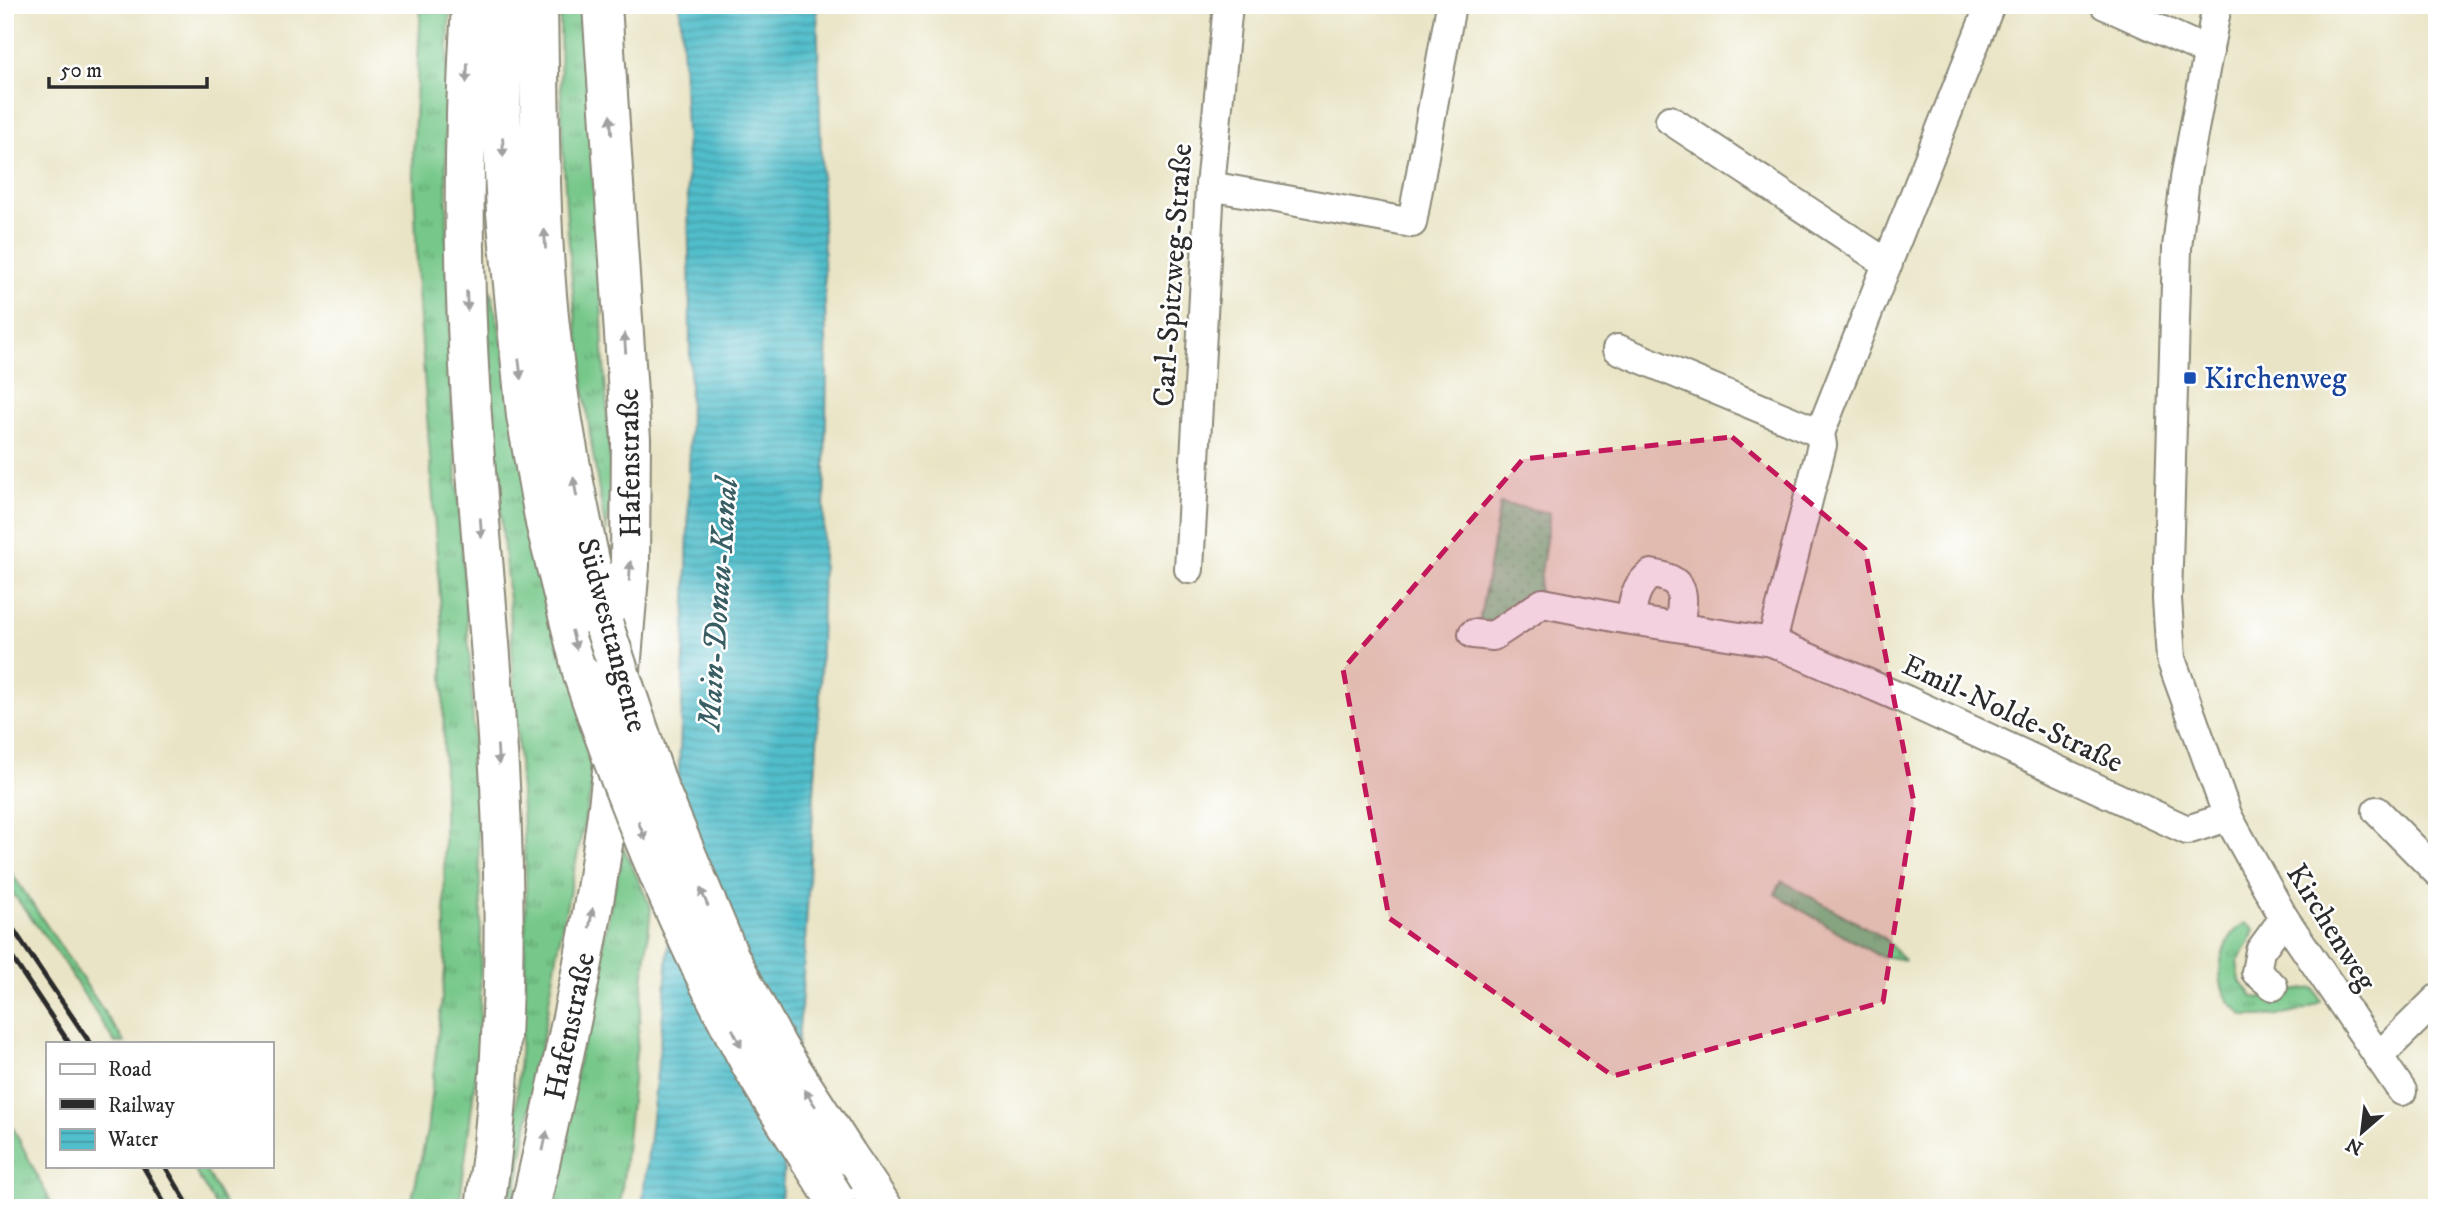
<svg xmlns="http://www.w3.org/2000/svg" width="2442" height="1213" font-family="'IM FELL DW Pica',serif">
  <style>
    .grass { fill: url(#grass-tufts); stroke: #50795a; stroke-width: 2 }
    .park { fill: url(#park-dots); stroke: #50795a; stroke-width: 2 }
    .water { fill: url(#water-rules); stroke: #3e747b; stroke-width: 2 }
    .lines { fill: none; stroke-linecap: round; stroke-linejoin: round }
    .minor-casing { stroke: #8a8878; stroke-width: 32 }
    .highway-casing { stroke: #8a8878; stroke-width: 42 }
    .minor { stroke: #fff; stroke-width: 28 }
    .highway { stroke: #fff; stroke-width: 38 }
    .rail { stroke: #2b2b2b; stroke-width: 5 }
    .highway-bridge-casing { stroke: #8a8878; stroke-width: 42; stroke-linecap: butt }
    .highway-bridge { stroke: #fff; stroke-width: 38 }
    .oneway { fill: #a0a0a0 }
    .marked { fill: #c2185b; fill-opacity: 0.2; stroke: #c2185b; stroke-width: 5; stroke-dasharray: 14 9; stroke-linejoin: round }
    .transit-dot { fill: #1a4fb4; stroke: #fff; stroke-width: 2.5 }
    .labels { text-anchor: middle; stroke-width: 5; stroke-linejoin: round; paint-order: stroke }
    .street-label { font-size: 30px; fill: #2b2b2b; stroke: #fff }
    .transit-label { font-size: 30px; fill: #164399; stroke: #fff; text-anchor: start }
    .water-label { font-size: 32px; font-style: italic; fill: #385e63; stroke: #fff }
  </style>
  <defs>
    <pattern id="grass-tufts" width="24" height="20" patternUnits="userSpaceOnUse" patternTransform="scale(1.75)"><rect width="24" height="20" fill="#76c789"/><path d="M3 7l-1-3M5 7V3M7 7l1-3M15 17l-1-3M17 17v-4M19 17l1-3" fill="none" stroke="#61a270"/></pattern>
    <pattern id="park-dots" width="8" height="8" patternUnits="userSpaceOnUse" patternTransform="scale(1.75)"><rect width="8" height="8" fill="#76c789"/><path d="M2 2h.1M6 6h.1" fill="none" stroke="#61a270" stroke-width="1.8" stroke-linecap="round"/></pattern>
    <pattern id="water-rules" width="6" height="5" patternUnits="userSpaceOnUse" patternTransform="scale(1.75)"><rect width="6" height="5" fill="#51becb"/><path d="M0 2.5h6" fill="none" stroke="#439ba5"/></pattern>
  </defs>
  <rect width="100%" height="100%" fill="#fff"/>
  <filter id="ink" filterUnits="userSpaceOnUse"><feTurbulence type="fractalNoise" baseFrequency=".0143" numOctaves="2"/><feDisplacementMap in="SourceGraphic" scale="14" xChannelSelector="R" yChannelSelector="G"/><feConvolveMatrix kernelMatrix="1 2 1 2 8 2 1 2 1" color-interpolation-filters="sRGB"/></filter>
  <filter id="wash" filterUnits="userSpaceOnUse"><feTurbulence type="fractalNoise" baseFrequency=".00686" numOctaves="4" result="noise"/><feDisplacementMap in="SourceGraphic" scale="28" xChannelSelector="R" yChannelSelector="G"/><feGaussianBlur stdDeviation="1.57" result="paint"/><feColorMatrix in="noise" values="0 0 0 0 0 0 0 0 0 0 0 0 0 0 0 0 0 1.4 0 .05"/><feComposite in="paint" operator="in"/></filter>
  <g filter="url(#wash)">
    <rect width="100%" height="100%" fill="#e9e4c5"/>
    <!-- grass -->
    <g class="grass">
      <polygon points="421,5 450,5 445,114 451,395 471,676 481,905 480,1042 459,1208 410,1208 427,1131 445,970 443,641 418,290 413,155"/>
      <path d="M560,5H586L596,153L603,348L612,484L606,533C575,360 559,181 560,5Z"/>
      <polygon points="491,290 596,767 562,928 515,1195 511,1197 509,1193 524,1004 526,877 509,600 492,424 488,344 488,305"/>
      <polygon points="623,847 651,907 620,1208 548,1208"/>
      <polygon points="5,863 125,1043 115,1043 58,954 5,883"/>
      <polygon points="1782,881 1883,937 1904,960 1877,955 1775,894"/>
      <path d="M2245,923L2254,929L2250,942L2237,962L2240,981L2254,997L2274,999L2291,991L2314,988L2321,1001C2298,1017 2271,1016 2244,1016C2239,1011 2233,1006 2229,1001C2212,977 2221,937 2245,923Z"/>
      <polygon points="5,1112 48,1197 54,1208 5,1208"/>
      <polygon points="192,1166 203,1166 227,1208 217,1208"/>
    </g>
    <!-- park -->
    <polygon class="park" points="1500,503 1550,513 1537,600 1496,626 1479,624"/>
    <!-- water -->
    <path class="water" d="M680,5H817L827,373L820,696L801,1009L780,1208H642C650,1132 660,1055 666,979C689,655 699,330 680,5Z"/>
  </g>
  <g filter="url(#ink)">
    <g class="lines">
      <!-- minor casing -->
      <g class="minor-casing">
        <g id="minor">
          <polyline points="2105,5 2209,52"/>
          <polyline points="2217,5 2185,178 2177,248 2167,599 2171,659 2228,817 2284,918 2402,1091"/>
          <polyline points="1670,120 1888,264"/>
          <polyline points="1210,186 1412,223 1451,5"/>
          <polyline points="1618,349 1820,433"/>
          <polyline points="1189,569 1210,186 1228,5"/>
          <path d="M1631,619C1633,600 1635,586 1651,574C1688,579 1684,596 1679,627"/>
          <polyline points="1473,634 1493,636 1543,603 1618,618 1772,642 1906,700 2187,830 2228,817"/>
          <polyline points="1772,642 1822,445 1820,433 1990,5"/>
          <polyline points="2377,811 2437,872"/>
          <polyline points="2273,986 2256,972 2260,951 2284,918"/>
          <polyline points="2378,1057 2437,999"/>
        </g>
      </g>
      <!-- highway casing -->
      <g class="highway-casing">
        <g id="highway">
          <path d="M471,5C465,102 463,199 466,296C471,459 491,622 500,785C507,925 505,1069 485,1208"/>
          <polyline points="504,5 501,105 506,213 526,416 545,523 583,676"/>
          <path d="M538,5C540,106 539,207 548,307C558,415 581,520 604,626"/>
          <polyline points="602,5 631,439 630,565 620,681"/>
          <polyline points="847,1155 883,1208"/>
          <path d="M530,1208C564,1057 600,905 614,751"/>
        </g>
      </g>
      <!-- minor -->
      <use href="#minor" class="minor"/>
      <!-- highway -->
      <use href="#highway" class="highway"/>
      <!-- rail -->
      <g class="rail">
        <polyline points="5,917 90,1043"/>
        <polyline points="5,947 69,1043"/>
        <polyline points="143,1166 167,1208"/>
        <polyline points="165,1166 190,1208"/>
      </g>
      <!-- highway-bridge casing -->
      <g class="highway-bridge-casing">
        <g id="highway-bridge">
          <polyline points="604,626 658,786 730,958 778,1048 847,1155"/>
          <path d="M583,676C628,809 683,940 750,1063C776,1109 807,1154 835,1199"/>
        </g>
      </g>
      <!-- highway-bridge -->
      <use href="#highway-bridge" class="highway-bridge"/>
    </g>
    <!-- one-way arrows -->
    <defs><path id="oneway-solid" d="M-6-.8H1V-3.2L6.5 0L1 3.2V.8H-6Z" transform="scale(1.75)"/></defs>
    <g class="oneway">
      <use href="#oneway-solid" transform="translate(467 73) rotate(93)"/>
      <use href="#oneway-solid" transform="translate(611 125) rotate(-94)"/>
      <use href="#oneway-solid" transform="translate(503 147) rotate(88)"/>
      <use href="#oneway-solid" transform="translate(545 239) rotate(-93)"/>
      <use href="#oneway-solid" transform="translate(467 301) rotate(88)"/>
      <use href="#oneway-solid" transform="translate(625 343) rotate(-94)"/>
      <use href="#oneway-solid" transform="translate(520 369) rotate(83)"/>
      <use href="#oneway-solid" transform="translate(575 487) rotate(-100)"/>
      <use href="#oneway-solid" transform="translate(481 528) rotate(86)"/>
      <use href="#oneway-solid" transform="translate(630 571) rotate(-86)"/>
      <use href="#oneway-solid" transform="translate(574 640) rotate(76)"/>
      <use href="#oneway-solid" transform="translate(498 755) rotate(86)"/>
      <use href="#oneway-solid" transform="translate(642 831) rotate(68)"/>
      <use href="#oneway-solid" transform="translate(704 897) rotate(-113)"/>
      <use href="#oneway-solid" transform="translate(591 918) rotate(-80)"/>
      <use href="#oneway-solid" transform="translate(737 1038) rotate(63)"/>
      <use href="#oneway-solid" transform="translate(810 1098) rotate(-123)"/>
      <use href="#oneway-solid" transform="translate(545 1141) rotate(-78)"/>
    </g>
  </g>
  <!-- marked area -->
  <path class="marked" d="M1732,437L1865,549L1914,803L1883,1002L1613,1076L1389,918L1343,669L1523,459Z"/>
  <!-- markers -->
  <rect class="transit-dot" x="2183" y="371" width="14" height="14" rx="3.5"/>
  <g class="labels">
    <!-- street labels -->
    <g class="street-label">
      <text transform="translate(1172 275) rotate(-86)" y="10">Carl-Spitzweg-Straße</text>
      <text transform="translate(629 463) rotate(-91)" y="10">Hafenstraße</text>
      <text transform="translate(613 635) rotate(75)" y="10">Südwesttangente</text>
      <text transform="translate(2013 713) rotate(25)" y="10">Emil-Nolde-Straße</text>
      <text transform="translate(2332 927) rotate(58)" y="10">Kirchenweg</text>
      <text transform="translate(569 1026) rotate(-78)" y="10">Hafenstraße</text>
    </g>
    <!-- transit labels -->
    <g class="transit-label">
      <text x="2204" y="388">Kirchenweg</text>
    </g>
    <!-- water labels -->
    <g class="water-label">
      <text transform="translate(717 604) rotate(-86)" y="11">Main-Donau-Kanal</text>
    </g>
  </g>
  <!-- margin -->
  <rect width="2442" height="1213" fill="none" stroke="#fff" stroke-width="28"/>
  <!-- legend -->
  <rect x="46" y="1042" width="228" height="126" fill="#ffffff" stroke="#aaaaaa" stroke-width="2"/>
  <rect x="60" y="1064" width="35" height="10" fill="#ffffff" stroke="#aaaaaa" stroke-width="2"/>
  <text x="108" y="1076" font-size="21" fill="#2b2b2b">Road</text>
  <rect x="60" y="1099" width="35" height="10" fill="#2b2b2b" stroke="#aaaaaa" stroke-width="2"/>
  <text x="108" y="1112" font-size="21" fill="#2b2b2b">Railway</text>
  <rect x="60" y="1129" width="35" height="21" fill="url(#water-rules)" stroke="#aaaaaa" stroke-width="2"/>
  <text x="108" y="1146" font-size="21" fill="#2b2b2b">Water</text>
  <!-- north arrow -->
  <g transform="translate(2362 1132) rotate(208)" stroke="#ffffff" stroke-width="5" paint-order="stroke">
  <path d="M0-5L12 26L0 18L-12 26Z" fill="#2b2b2b"/>
  <text y="-10" font-size="19" font-weight="bold" text-anchor="middle" fill="#2b2b2b">N</text>
  </g>
  <!-- scale -->
  <path d="M49 77v10h158v-10" fill="none" stroke="#2b2b2b" stroke-width="3.5"/>
  <text x="60" y="77" font-size="21" fill="#2b2b2b" stroke="#ffffff" stroke-width="5" paint-order="stroke">50 m</text>
</svg>
